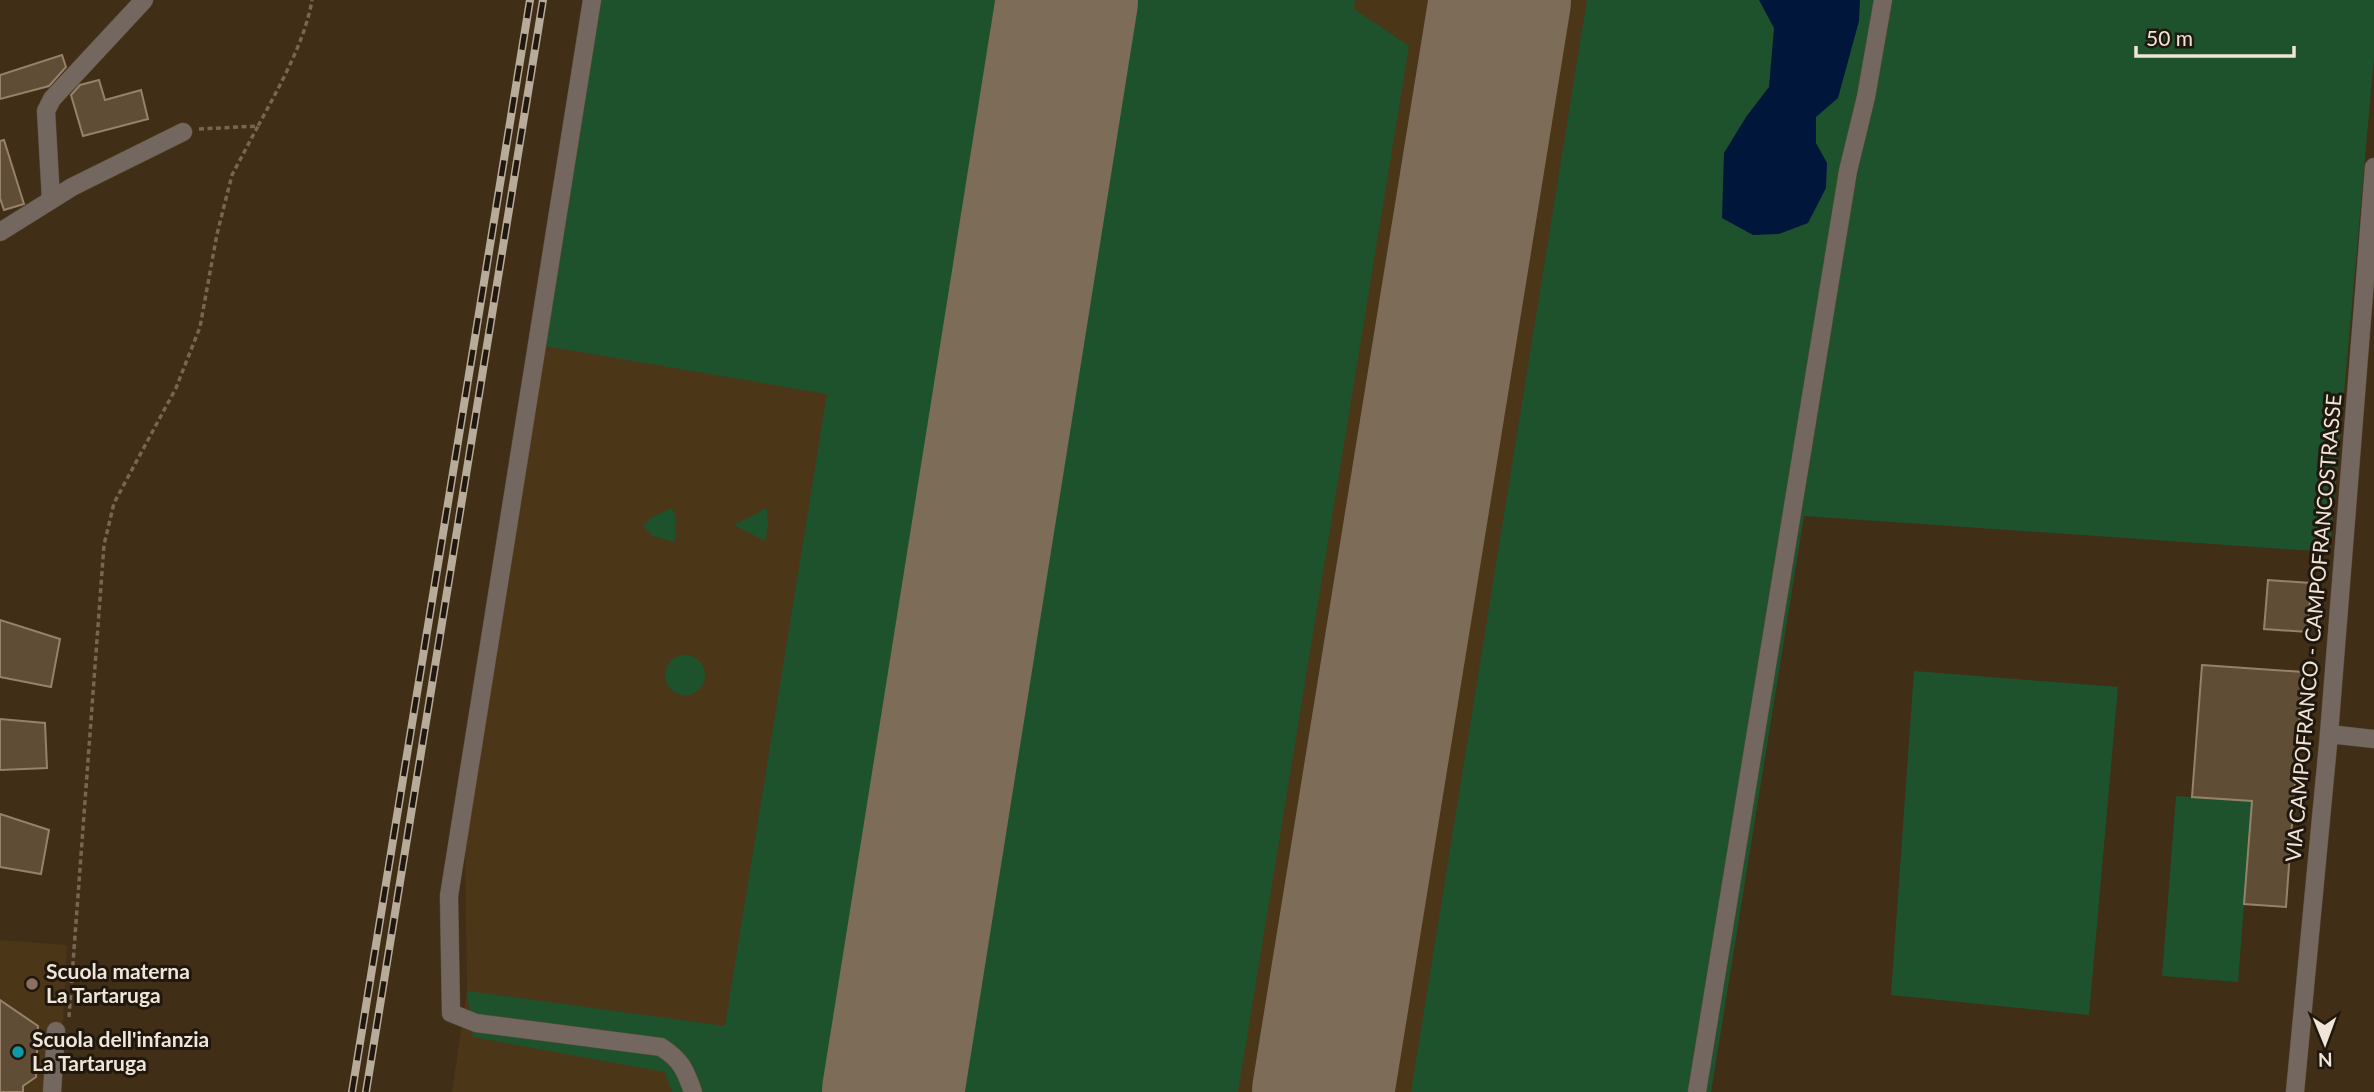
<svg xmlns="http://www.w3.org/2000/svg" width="2374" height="1092" font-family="Lato,sans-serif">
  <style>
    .built { fill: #4c3618 }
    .green { fill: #1e522d }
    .water { fill: #00163b }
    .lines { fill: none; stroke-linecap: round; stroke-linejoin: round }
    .runway { stroke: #7c6c58; stroke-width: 142 }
    .building { fill: #604d35; stroke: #978269; stroke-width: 2 }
    .minor-casing { stroke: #5c4b36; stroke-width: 19 }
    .path { stroke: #766652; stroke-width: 3.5; stroke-dasharray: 5 3.5; stroke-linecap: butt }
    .minor { stroke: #73675f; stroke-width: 18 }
    .rail-casing { stroke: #b8ab9a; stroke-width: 8 }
    .rail { stroke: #20180e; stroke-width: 5; stroke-dasharray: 16; stroke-linecap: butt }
    .education-dot { fill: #8d6e63; stroke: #20180e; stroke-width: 2.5 }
    .culture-dot { fill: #0f9aa8; stroke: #20180e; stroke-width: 2.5 }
    .labels { text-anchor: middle; stroke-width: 6; stroke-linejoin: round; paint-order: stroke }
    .street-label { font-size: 21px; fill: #f0e5d7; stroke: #20180e }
    .poi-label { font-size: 21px; font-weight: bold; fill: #f0e5d7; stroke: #20180e; text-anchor: start }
  </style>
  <rect width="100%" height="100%" fill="#402e17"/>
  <!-- built -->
  <g class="built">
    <polygon points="588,0 1887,0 1711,1092 452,1092 467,991 465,849"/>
    <polygon points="0,940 67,945 63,1023 51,1026 48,1092 0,1092"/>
  </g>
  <!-- green -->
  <g class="green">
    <polygon points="588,0 1355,0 1354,9 1409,46 1238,1092 672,1092 665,1072 473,1037 467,991 725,1026 827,394 545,346"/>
    <polygon points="1587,0 2374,0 2374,57 2330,552 1804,516 1711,1092 1411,1092"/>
    <polygon points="672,508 675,516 675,542 653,536 643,526 652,517"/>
    <polygon points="767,508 768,527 765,541 734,525"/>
    <circle cx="685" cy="675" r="20"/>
    <polygon points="1914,671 2118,687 2089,1015 1891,995"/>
    <polygon points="2176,796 2252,801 2238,982 2162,976"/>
  </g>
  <!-- water -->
  <polygon class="water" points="1759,0 1860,0 1859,21 1838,98 1816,117 1816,143 1827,163 1826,188 1808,223 1779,234 1753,235 1722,218 1724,153 1746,117 1769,87 1774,28"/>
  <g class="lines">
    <!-- runway -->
    <g class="runway">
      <polyline points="893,1092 1067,0"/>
      <polyline points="1323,1092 1500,0"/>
    </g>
  </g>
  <!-- building -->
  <g class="building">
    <polygon points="62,55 66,67 49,86 0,99 0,75"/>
    <polygon points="99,80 105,100 141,90 148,119 83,136 71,95 80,85"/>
    <polygon points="4,140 24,204 4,210 0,198 0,141"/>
    <polygon points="2268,580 2311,583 2308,632 2264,629"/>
    <polygon points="0,620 60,639 51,687 0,677"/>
    <polygon points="2202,665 2303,672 2286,907 2244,904 2252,801 2192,797"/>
    <polygon points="0,719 45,723 47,768 0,770"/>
    <polygon points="0,814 49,830 41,874 0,867"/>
    <polygon points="0,1000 38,1026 36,1077 23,1086 23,1092 0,1092"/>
  </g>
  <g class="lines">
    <!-- minor casing -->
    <g class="minor-casing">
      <g id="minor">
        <path d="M592,0L449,896L451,1013L476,1023L661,1047C681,1060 685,1069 693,1092"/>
        <polyline points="51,200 46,111 52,99 144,0"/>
        <polyline points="0,232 72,187 183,132"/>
        <polyline points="2329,734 2374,739"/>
        <polyline points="52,1092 56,1031"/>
        <polyline points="1697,1092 1848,171 1866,97 1883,0"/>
        <polyline points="2295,1092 2329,734 2374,167"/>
      </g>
    </g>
    <!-- path -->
    <g class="path">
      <path d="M199,129L258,126C278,89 305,42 312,0"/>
      <polyline points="69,1017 104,545 114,503 176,388 200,327 217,234 232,175 258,126"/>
    </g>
    <!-- minor -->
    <use href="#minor" class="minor"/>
    <!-- rail casing -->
    <g class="rail-casing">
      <g id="rail">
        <polyline points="352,1092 530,0"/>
        <polyline points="366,1092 543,0"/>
      </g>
    </g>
    <!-- rail -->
    <use href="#rail" class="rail"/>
  </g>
  <!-- markers -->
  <circle class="education-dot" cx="32" cy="984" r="7"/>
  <circle class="culture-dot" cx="18" cy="1052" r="7"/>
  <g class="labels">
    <!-- street labels -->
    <g class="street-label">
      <text transform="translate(2314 628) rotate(-85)" y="7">VIA CAMPOFRANCO - CAMPOFRANCOSTRASSE</text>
    </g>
    <!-- poi labels -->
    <g class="poi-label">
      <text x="46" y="979">Scuola materna<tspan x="46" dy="24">La Tartaruga</tspan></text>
      <text x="32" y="1047">Scuola dell'infanzia<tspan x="32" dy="24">La Tartaruga</tspan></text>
    </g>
  </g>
  <!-- north arrow -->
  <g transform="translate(2325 1043) rotate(179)" stroke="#20180e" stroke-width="5" paint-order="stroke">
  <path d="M0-5L12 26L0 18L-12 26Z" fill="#f0e5d7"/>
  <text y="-10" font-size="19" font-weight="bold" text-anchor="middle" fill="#f0e5d7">N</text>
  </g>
  <!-- scale -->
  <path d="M2136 46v10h158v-10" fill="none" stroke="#f0e5d7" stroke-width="3.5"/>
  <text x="2146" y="46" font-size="21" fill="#f0e5d7" stroke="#20180e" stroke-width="5" paint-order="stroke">50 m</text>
</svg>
